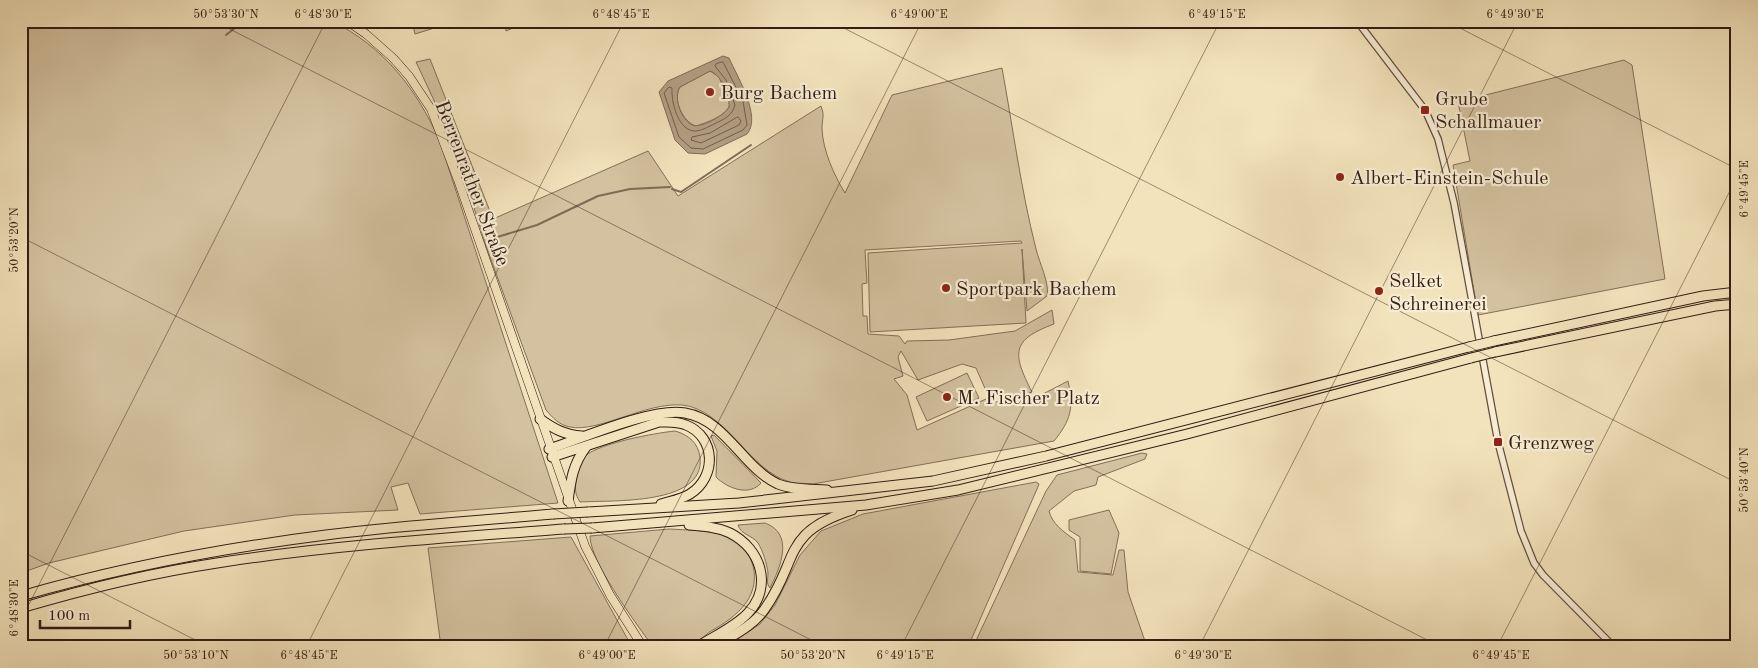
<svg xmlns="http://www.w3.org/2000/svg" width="1758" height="668" font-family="'Old Standard TT',serif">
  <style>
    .green { fill: #d3c19f; stroke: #846e59 }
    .water { fill: #b29f83; stroke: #806a56; fill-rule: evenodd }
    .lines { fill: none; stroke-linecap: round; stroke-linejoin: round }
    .shore { stroke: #735d4b; stroke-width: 1 }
    .stream { stroke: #806a56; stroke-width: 2 }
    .minor-casing { stroke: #644d3d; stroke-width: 8 }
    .major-casing { stroke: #341b13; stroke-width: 9 }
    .highway-casing { stroke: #341b13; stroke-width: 11 }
    .minor { stroke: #f7edd3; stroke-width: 5.5 }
    .major { stroke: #f3e3bc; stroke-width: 8 }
    .highway { stroke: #f3e3bc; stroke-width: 9 }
    .highway-bridge-casing { stroke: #341b13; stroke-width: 11; stroke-linecap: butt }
    .highway-bridge { stroke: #f3e3bc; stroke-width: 9 }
    .ticks { fill: none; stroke: #341b13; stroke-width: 1; stroke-opacity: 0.45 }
    .poi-dot { fill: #8f2418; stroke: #f7edd3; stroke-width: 2 }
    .labels { text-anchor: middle; stroke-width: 4.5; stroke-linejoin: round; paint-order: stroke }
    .poi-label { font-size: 20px; fill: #341b13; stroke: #f7edd3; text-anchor: start }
    .street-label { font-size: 20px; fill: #341b13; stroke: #f7edd3 }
    .neatline { fill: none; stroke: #341b13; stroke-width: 2 }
    .ticks-label { font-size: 12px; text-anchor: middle; fill: #341b13 }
  </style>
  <rect width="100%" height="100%" fill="#f3e3bc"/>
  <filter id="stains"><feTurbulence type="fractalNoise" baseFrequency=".004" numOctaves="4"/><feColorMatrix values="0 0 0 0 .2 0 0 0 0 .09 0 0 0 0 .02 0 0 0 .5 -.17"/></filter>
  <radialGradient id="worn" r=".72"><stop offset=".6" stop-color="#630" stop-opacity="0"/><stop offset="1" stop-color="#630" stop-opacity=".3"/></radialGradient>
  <!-- green -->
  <g class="green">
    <path d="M21,21H332C384,47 417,89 440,142L558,503L420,514L408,483L391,487L398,510L295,515L184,531L49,563L21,573Z"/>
    <polygon points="412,21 457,21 415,34"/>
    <polygon points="504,21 518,21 520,25 506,31"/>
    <path d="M430,59L493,219L648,151L678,196L821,106C825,117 822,117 822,129C823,151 834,175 845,193L892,95L1002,68C1013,128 1021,190 1036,249C1039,262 1050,284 1047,296L1027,311L1022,249L1026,323L870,332L868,253L1022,243L1021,241L865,250L867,283L862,284L863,316H867L868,334L899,336L905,344L907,341L949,340L1015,331L1052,310L1054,324C1011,340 1012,353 1032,392C1016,399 1004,399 987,393L976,368L962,364L918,380L901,351L898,357L903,376L894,379L907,395L917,430L986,399C1018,410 1039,396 1068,381C1074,408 1071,420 1054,441L813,484C806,483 797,484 790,482C749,471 725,409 682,405C646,402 598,433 570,427C559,425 553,418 546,410L486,246L453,141L416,62Z"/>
    <polygon points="1624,60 1632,65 1665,279 1478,315 1453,165 1470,161 1458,102"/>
    <path d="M710,71L719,77L730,105C725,117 707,122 696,126C683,122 672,99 680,87Z"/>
    <polygon points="967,373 979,398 927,421 916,397"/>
    <path d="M675,431C689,435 698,443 700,457C706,506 611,500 580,502C575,494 575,490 576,480C576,472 579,461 585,456C600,443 655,433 675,431Z"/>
    <path d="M714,435L761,483C749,497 727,488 716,477L717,451L711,436Z"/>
    <path d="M1142,453L1147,454L1145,459L1098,477L1096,485L1074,491L1049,511C1052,524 1064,532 1075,540L1078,572L1113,575L1119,550H1124L1128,592L1147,647H973L1046,491L1057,475Z"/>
    <polygon points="1036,482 1039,484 1037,489 968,647 726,647 760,624 775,605 800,555 821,531 863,514"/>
    <polygon points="1109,510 1119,533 1111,574 1080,571 1080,537 1069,530 1069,520"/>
    <path d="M765,523C795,534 780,568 770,588C766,583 768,580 768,573C767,564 763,551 758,543C752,535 741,535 738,525Z"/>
    <path d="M669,529C687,530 706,530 723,535C752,545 764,577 746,603C737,615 724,624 711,631C704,636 696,644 688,646C676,650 658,647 648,640C633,619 590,561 590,536Z"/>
    <polygon points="571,537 632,647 441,647 428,548"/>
  </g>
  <!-- water -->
  <path class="water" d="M723,56L729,58C737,76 762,117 747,134L705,154L688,153L675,140L659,92L668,81ZM710,71C721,74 730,96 729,107C725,115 701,129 692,125C681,120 673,97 680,87Z"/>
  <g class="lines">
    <!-- shore -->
    <g class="shore">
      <path d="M723,62L743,101L747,125L743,130L703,149L691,148L679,137L664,93L669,87L672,88C671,101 678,133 697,131C703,130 710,126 716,123C724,119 732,116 735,105L726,80L715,66L716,64Z"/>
      <polygon points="738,117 741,121 739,125 701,143 691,140 692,137 710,133"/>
    </g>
    <!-- stream -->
    <g class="stream">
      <polyline points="226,35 244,21"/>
      <polyline points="672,189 681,192 751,145"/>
      <polyline points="494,238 537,225 598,196 630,189 670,187"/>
    </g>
    <!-- minor casing -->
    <g class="minor-casing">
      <polyline id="minor" points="1357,21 1425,110 1438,139 1454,203 1498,442 1521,531 1534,563 1543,575 1614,647"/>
    </g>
    <!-- major casing -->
    <g class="major-casing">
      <polyline id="major" points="347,21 366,34 393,58 409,76 431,109 458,180 585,546 610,595 643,647"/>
    </g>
    <!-- highway casing -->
    <g class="highway-casing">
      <g id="highway">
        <polyline points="1494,341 1703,296 1737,292"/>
        <polyline points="1495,352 1715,306 1737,304"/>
        <path d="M540,419C554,429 565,435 582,436"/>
        <path d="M549,449C583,438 653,407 685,413C726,420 742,467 778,484C793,490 811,489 827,490"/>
        <path d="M552,457L659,422C668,422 677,421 686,425C716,437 717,477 690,494C682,499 671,501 661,504"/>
        <path d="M568,501C571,479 573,464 586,447"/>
        <polyline points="588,512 739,503 933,481 1046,456 1469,347"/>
        <path d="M689,525C703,526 717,527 730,533C761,549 773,586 748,613C735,627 714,636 697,647"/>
        <polyline points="592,528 866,505 958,490 1187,434 1471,358"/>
        <path d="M21,596C122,567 223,548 326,535C401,525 478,521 553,514"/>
        <path d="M21,608C85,589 151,573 217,563C332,545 448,538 564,529"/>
        <polyline points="641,644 647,647"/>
        <path d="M714,647C731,636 752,627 764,610C800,560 780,533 852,510"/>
      </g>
    </g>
    <!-- minor -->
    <use href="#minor" class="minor"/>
    <!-- major -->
    <use href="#major" class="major"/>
    <!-- highway -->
    <use href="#highway" class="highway"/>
    <!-- highway-bridge casing -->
    <g class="highway-bridge-casing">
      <g id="highway-bridge">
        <polyline points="1469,347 1494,341"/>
        <polyline points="1471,358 1495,352"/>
        <polyline points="553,514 588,512"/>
        <polyline points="564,529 592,528"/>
      </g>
    </g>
    <!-- highway-bridge -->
    <use href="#highway-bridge" class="highway-bridge"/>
  </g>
  <!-- ticks -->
  <path class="ticks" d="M214,21L1441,647M830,21L1737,483M1446,21L1737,169M21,35L28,21M21,237L825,647M21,551L209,647M21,620L326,21M306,647L624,21M604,647L922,21M901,647L1220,21M1199,647L1518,21M1497,647L1737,177"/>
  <!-- markers -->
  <g class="poi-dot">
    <circle cx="710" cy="92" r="5"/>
    <rect x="1420" y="105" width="10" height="10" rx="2.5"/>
    <circle cx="1340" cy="177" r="5"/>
    <circle cx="946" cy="288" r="5"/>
    <circle cx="1379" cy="291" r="5"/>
    <circle cx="947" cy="397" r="5"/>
    <rect x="1493" y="437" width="10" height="10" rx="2.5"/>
  </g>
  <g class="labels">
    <!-- poi labels -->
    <g class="poi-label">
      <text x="720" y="99">Burg Bachem</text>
      <text x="1435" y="105">Grube<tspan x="1435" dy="23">Schallmauer</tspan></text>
      <text x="1350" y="184">Albert-Einstein-Schule</text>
      <text x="1389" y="287">Selket<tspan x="1389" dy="23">Schreinerei</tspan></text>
      <text x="956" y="295">Sportpark Bachem</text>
      <text x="957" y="404">M. Fischer Platz</text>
      <text x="1508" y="449">Grenzweg</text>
    </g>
    <!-- street labels -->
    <g class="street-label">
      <text transform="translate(473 183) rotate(69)" y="7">Berrenrather Straße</text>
    </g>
  </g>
  <!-- margin -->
  <rect width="1758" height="668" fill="none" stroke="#f3e3bc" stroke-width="55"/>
  <!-- scale -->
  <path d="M40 620v8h90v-8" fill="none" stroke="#341b13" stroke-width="2.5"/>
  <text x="48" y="620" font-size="15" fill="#341b13" stroke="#f7edd3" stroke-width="4" paint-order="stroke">100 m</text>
  <rect x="28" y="28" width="1702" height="612" class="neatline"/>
  <g class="ticks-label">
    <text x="226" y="18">50°53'30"N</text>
    <text x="323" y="18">6°48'30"E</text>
    <text x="621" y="18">6°48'45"E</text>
    <text x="919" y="18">6°49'00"E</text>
    <text x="1217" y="18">6°49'15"E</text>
    <text x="1515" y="18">6°49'30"E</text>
    <text transform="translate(1744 189) rotate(-90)" y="4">6°49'45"E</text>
    <text transform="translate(14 240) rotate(-90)" y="4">50°53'20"N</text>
    <text transform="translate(1744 480) rotate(-90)" y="4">50°53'40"N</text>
    <text transform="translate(14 608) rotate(-90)" y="4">6°48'30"E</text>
    <text x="196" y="659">50°53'10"N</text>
    <text x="309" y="659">6°48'45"E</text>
    <text x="607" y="659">6°49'00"E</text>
    <text x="813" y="659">50°53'20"N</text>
    <text x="905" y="659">6°49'15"E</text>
    <text x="1203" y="659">6°49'30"E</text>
    <text x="1501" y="659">6°49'45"E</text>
  </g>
  <rect width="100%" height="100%" filter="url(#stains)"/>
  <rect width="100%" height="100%" fill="url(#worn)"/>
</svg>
